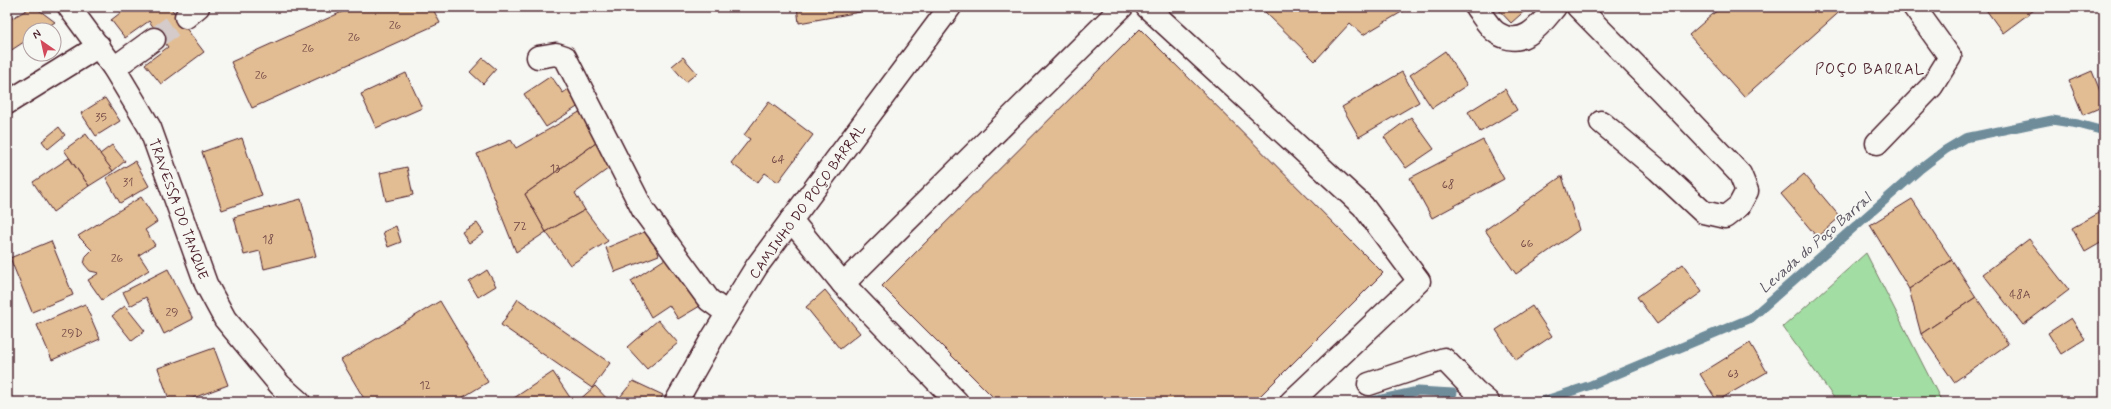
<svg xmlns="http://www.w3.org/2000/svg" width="2111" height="409" font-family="Mynerve,sans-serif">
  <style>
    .green { fill: #a2dda3; stroke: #767e67 }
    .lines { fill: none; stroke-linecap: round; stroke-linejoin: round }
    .stream { stroke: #6e8c9a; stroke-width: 9 }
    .building { fill: #e2bd93; stroke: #4a1f2b }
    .minor-tunnel { stroke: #d4cbca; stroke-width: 22; stroke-dasharray: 22 11; stroke-linecap: butt }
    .minor-casing { stroke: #4a1f2b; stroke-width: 25 }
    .minor { stroke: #f6f6f2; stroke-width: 22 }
    .labels { text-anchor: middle; stroke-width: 3.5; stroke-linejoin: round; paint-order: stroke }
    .number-label { font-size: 12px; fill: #704645 }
    .street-label { font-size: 14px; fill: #4a1f2b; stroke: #f6f6f2 }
    .neighbourhood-label { font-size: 15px; letter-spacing: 1px; fill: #4a1f2b; stroke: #f6f6f2 }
    .water-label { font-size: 15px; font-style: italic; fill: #5c5662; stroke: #f6f6f2 }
  </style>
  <rect width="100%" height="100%" fill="#f6f6f2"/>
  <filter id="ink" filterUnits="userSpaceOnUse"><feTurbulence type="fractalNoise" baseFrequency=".025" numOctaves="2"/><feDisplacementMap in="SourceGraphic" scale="8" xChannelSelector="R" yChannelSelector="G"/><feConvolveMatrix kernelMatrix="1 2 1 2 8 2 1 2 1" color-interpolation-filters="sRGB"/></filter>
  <g filter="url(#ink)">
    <!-- green -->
    <polygon class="green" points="1866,253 1942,402 1837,402 1783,327"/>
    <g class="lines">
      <!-- stream -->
      <g class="stream">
        <polyline points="1368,402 1418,391 1453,393"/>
        <polyline points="1540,402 1591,385 1751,318 1919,170 1945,150 1965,138 2052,120 2078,124 2104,131"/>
      </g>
    </g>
    <!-- building -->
    <g class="building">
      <polygon points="32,7 35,7 55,22 43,30 30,30 30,38 7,53 7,21"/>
      <polygon points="128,7 170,7 204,52 161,84 145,64 168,47 149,21 125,38 111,20"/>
      <polygon points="353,7 432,7 440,23 252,108 231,62"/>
      <polygon points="797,7 859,7 860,12 799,23"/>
      <polygon points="1260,7 1410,7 1363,35 1350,23 1315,61"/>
      <polygon points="1496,7 1529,7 1511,23"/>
      <polygon points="1721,7 1845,7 1744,97 1689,35"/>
      <polygon points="1984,7 2038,7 2003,33"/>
      <polygon points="1140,29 1383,273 1254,402 998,402 882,286"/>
      <polygon points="1445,51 1467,85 1432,108 1410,75"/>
      <polygon points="683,57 697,73 686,82 672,66"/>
      <polygon points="483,58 496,69 483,84 470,72"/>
      <polygon points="2092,71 2104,101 2104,106 2083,115 2069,81"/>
      <polygon points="1402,72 1419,102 1359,137 1342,107"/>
      <polygon points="406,73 422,108 376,128 361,94"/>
      <polygon points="551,76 563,93 571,87 582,104 546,127 524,94"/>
      <polygon points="1505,89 1517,110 1480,132 1468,112"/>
      <polygon points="105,98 120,121 96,136 81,113"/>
      <polygon points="769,102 813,135 778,182 765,173 757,183 731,163 750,139 744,135"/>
      <polygon points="583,110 596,143 525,194 546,232 516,252 477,154 511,140 516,148"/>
      <polygon points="1411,117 1434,149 1406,168 1384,137"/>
      <polygon points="59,127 65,135 48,149 42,141"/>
      <polygon points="86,134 113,171 89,186 64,150"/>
      <polygon points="242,138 262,196 222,210 202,152"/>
      <polygon points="1483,140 1504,179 1432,218 1410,178"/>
      <polygon points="596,143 612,166 575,193 585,210 546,232 525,194"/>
      <polygon points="112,145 125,161 113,171 100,154"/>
      <polygon points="69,158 89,186 53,212 33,182"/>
      <polygon points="135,161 149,186 120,203 106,178"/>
      <polygon points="407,167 413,195 386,201 380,173"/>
      <polygon points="1804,174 1840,217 1817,237 1781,194"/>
      <polygon points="1562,176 1579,230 1516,274 1485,230"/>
      <polygon points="141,197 157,222 145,230 155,245 139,255 149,270 102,300 88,280 99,273 90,271 84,264 86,256 92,250 78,236"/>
      <polygon points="301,199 316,256 264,269 260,251 244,255 234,217"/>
      <polygon points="1912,199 1952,260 1909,289 1870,225"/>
      <polygon points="585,210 608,241 570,265 546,232"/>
      <polygon points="2101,212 2104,216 2104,241 2085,252 2072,228"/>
      <polygon points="477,223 484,233 469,243 462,232"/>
      <polygon points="396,226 401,242 388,247 383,232"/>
      <polygon points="649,230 659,255 615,272 606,248"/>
      <polygon points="2029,239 2069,290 2023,325 1983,274"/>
      <polygon points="51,241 73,295 32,312 10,258"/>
      <polygon points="665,259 700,306 678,319 669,305 651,317 631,281"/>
      <polygon points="1952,260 1976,297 1921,334 1909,289"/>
      <polygon points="1683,264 1702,292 1657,324 1637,297"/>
      <polygon points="168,269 193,319 164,334 146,297 130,306 123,292"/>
      <polygon points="487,270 496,286 478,297 469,282"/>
      <polygon points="825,290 860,333 840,349 806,307"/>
      <polygon points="1976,297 2008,344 1954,382 1921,334"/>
      <polygon points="518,299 610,363 592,388 501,325"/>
      <polygon points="440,301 488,382 455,402 366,402 341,360"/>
      <polygon points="85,304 100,339 52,360 37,325"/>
      <polygon points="125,306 145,331 132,341 112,316"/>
      <polygon points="1532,306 1552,336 1516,360 1496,330"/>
      <polygon points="2071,318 2085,339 2061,354 2048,333"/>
      <polygon points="658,320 678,343 647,369 627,347"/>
      <polygon points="1750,343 1767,372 1717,401 1700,374"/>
      <polygon points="214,348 228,385 182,402 170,402 158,368"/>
      <polygon points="553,372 573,402 508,402"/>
      <polygon points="633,381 663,395 659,402 616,402"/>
      <polygon points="595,386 610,402 577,402"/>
    </g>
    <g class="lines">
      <!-- minor-tunnel -->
      <polyline class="minor-tunnel" points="154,39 186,17"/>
      <!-- minor casing -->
      <g class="minor-casing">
        <g id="minor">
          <polyline points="69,7 114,68 150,128 206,284 225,319 280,385 299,402"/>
          <polyline points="1147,7 1363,206 1419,281 1291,402"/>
          <path d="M1476,7C1482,15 1489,28 1497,33C1523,50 1541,24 1555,7"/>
          <polyline points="1578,7 1660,90 1740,174 1747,191 1739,206 1725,217 1703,212 1658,170 1601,122"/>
          <polyline points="186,17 198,7"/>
          <polyline points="538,57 556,54 565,57 643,210 709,300 727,313"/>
          <polyline points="114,68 154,39"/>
          <polyline points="7,103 99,46"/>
          <polyline points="1877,143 1932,86 1950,57 1914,7"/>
          <polyline points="791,220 843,284 957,402"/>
          <polyline points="843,284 1122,7"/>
          <polyline points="1369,384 1444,359 1475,391 1488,402"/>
          <polyline points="676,402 713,337 757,266 950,7"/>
        </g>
      </g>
      <!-- minor -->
      <use href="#minor" class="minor"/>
    </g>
  </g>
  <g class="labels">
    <!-- number labels -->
    <g class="number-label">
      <text x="395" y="29">26</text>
      <text x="354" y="41">26</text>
      <text x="308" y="52">26</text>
      <text x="261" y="79">26</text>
      <text x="101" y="121">35</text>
      <text x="778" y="163">64</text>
      <text x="555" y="172">13</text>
      <text x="128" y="186">31</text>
      <text x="1448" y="188">68</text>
      <text x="520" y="230">72</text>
      <text x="268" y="243">18</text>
      <text x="1527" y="247">66</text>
      <text x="117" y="262">26</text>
      <text x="2020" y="298">48A</text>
      <text x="172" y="316">29</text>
      <text x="72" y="337">29D</text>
      <text x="1733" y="377">63</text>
      <text x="425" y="389">12</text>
    </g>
    <!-- street labels -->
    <g class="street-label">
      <text transform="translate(807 201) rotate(-54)" y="5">CAMINHO DO POÇO BARRAL</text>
      <text transform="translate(179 209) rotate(70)" y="5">TRAVESSA DO TANQUE</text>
    </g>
    <!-- neighbourhood labels -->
    <g class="neighbourhood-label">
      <text x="1870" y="74">POÇO BARRAL</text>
    </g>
    <!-- water labels -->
    <g class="water-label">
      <text transform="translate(1815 243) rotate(-41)" y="5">Levada do Poço Barral</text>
    </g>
  </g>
  <!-- margin -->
  <rect width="2111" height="409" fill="none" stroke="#f6f6f2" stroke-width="24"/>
  <rect x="12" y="12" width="2087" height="385" fill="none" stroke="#4a1f2b" stroke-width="1.5" filter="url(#ink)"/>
  <!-- north arrow -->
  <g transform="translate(42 42) rotate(326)"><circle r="19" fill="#f6f6f2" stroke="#b1a0a2"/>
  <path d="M0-3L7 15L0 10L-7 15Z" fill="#d1495b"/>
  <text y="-6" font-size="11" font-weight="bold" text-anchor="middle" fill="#4a1f2b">N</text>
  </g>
</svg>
